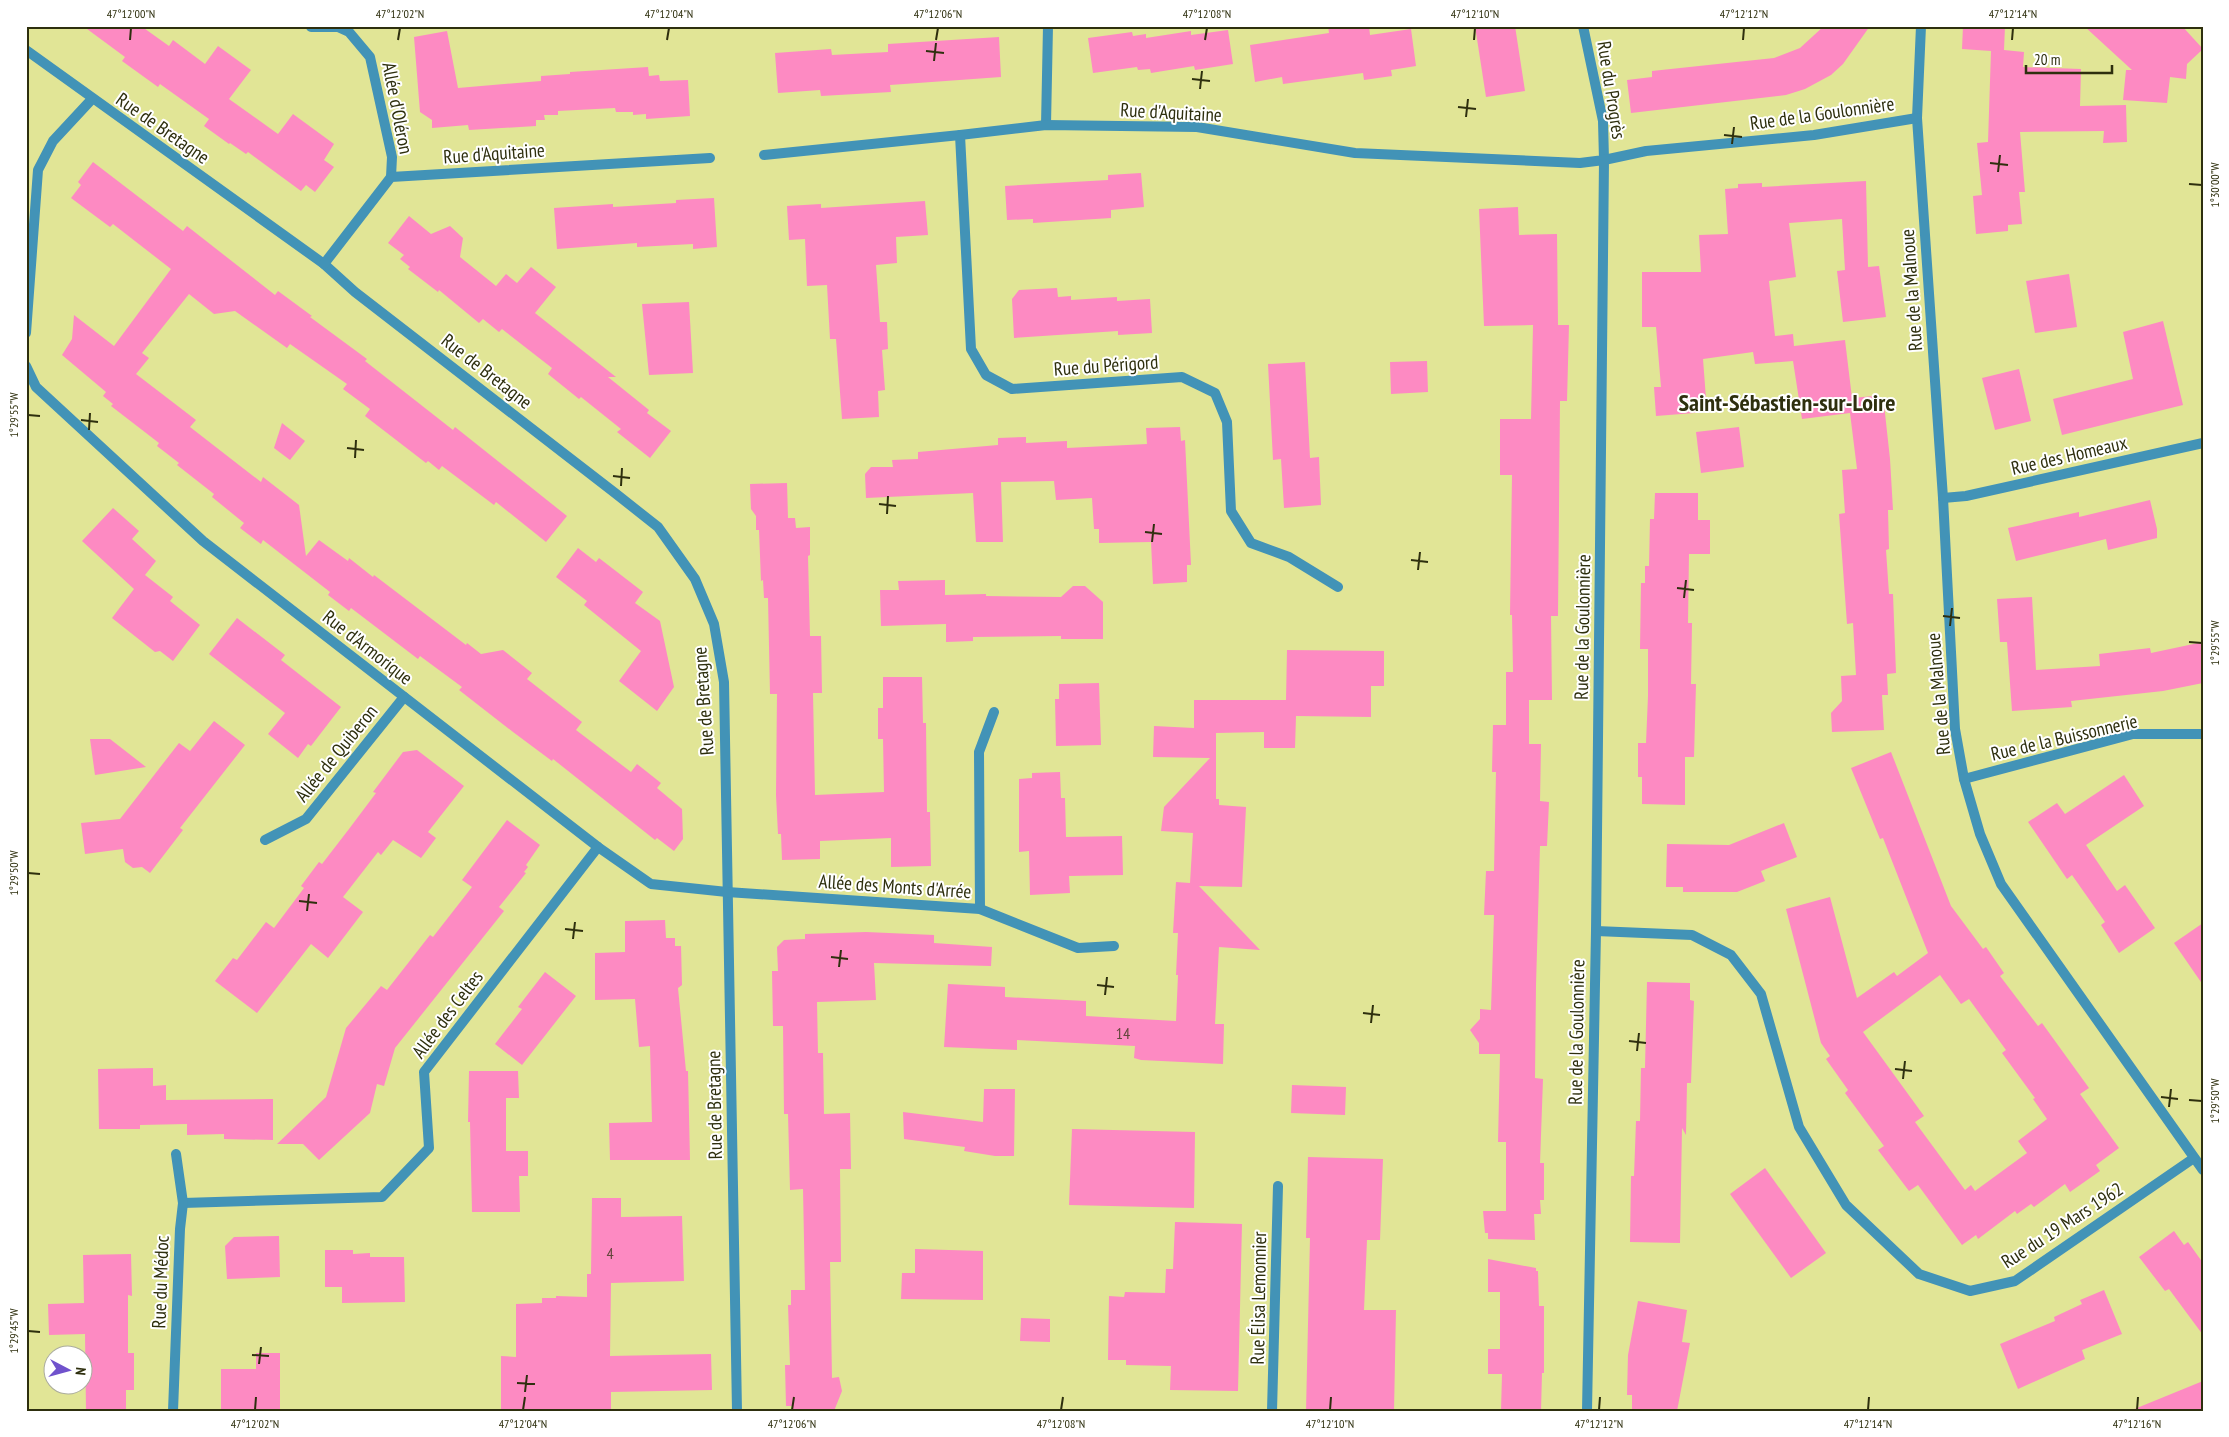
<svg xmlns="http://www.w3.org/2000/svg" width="2229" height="1437" font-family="'PT Sans Narrow',sans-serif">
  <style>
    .building { fill: #fd8ac2; fill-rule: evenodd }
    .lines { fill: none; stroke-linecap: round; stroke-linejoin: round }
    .minor { stroke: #4293b7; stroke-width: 10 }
    .ticks { fill: none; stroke: #2e2f0e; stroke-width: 2 }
    .labels { text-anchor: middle; stroke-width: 4; stroke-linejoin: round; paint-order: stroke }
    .number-label { font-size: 16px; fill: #62463b }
    .street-label { font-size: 19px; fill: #2e2f0e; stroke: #fff }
    .district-label { font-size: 24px; font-weight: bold; fill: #2e2f0e; stroke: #fff }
    .neatline { fill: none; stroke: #2e2f0e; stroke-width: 2 }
    .ticks-label { font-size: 12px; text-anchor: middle; fill: #2e2f0e }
  </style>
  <rect width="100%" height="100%" fill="#e1e596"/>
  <!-- building -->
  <g class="building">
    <polygon points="83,26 141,26 169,46 173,40 205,64 218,46 251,70 229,99 278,134 293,114 334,144 324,160 334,167 315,192 306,185 301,191 248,152 246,154 230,143 229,144 204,126 209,119 160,84 158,87 122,61 125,57"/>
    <polygon points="1328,26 1369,26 1370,35 1411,29 1416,66 1391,70 1392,76 1364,80 1363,73 1283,84 1282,77 1255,82 1250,45 1329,33"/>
    <polygon points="1475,26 1515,26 1525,91 1486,97"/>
    <polygon points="1824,26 1870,26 1843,64 1831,75 1805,89 1786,95 1631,113 1627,80 1652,77 1652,71 1774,58 1800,48"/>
    <polygon points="1963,26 2005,26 2004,50 2024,52 2023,67 2081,69 2080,106 2126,105 2127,142 2103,143 2104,131 2020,132 2025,192 2019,192 2022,224 2008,225 2008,231 1976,234 1973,196 1982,195 1977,143 1988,142 1991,51 1962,49"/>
    <polygon points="2084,26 2182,26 2203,49 2187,64 2186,79 2170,77 2167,103 2123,100 2126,70 2132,70"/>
    <polygon points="1228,30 1233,64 1195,70 1194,66 1151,73 1150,69 1138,70 1137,67 1093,73 1088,38 1132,32 1133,36 1146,34 1146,38 1191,31 1191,35"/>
    <polygon points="447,31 458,88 541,81 541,76 570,74 570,72 648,67 649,76 659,75 660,81 688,80 690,116 646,119 646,114 633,115 633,112 616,112 615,108 558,111 558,115 544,115 545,120 536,120 536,126 469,130 468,125 432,128 432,120 420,112 414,37"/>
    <polygon points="999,37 1001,77 890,85 891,92 821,96 820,90 778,93 775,53 831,49 832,55 888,52 888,44"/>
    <polygon points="93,162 183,231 187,226 275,295 278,291 312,316 310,317 367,359 365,361 453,430 455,427 567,516 546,542 496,502 494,505 442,466 439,470 428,461 426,463 365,416 370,409 343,389 347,384 290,344 287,348 235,311 214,314 189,294 142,353 149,358 136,374 196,420 190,427 261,482 263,477 299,505 306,556 319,540 348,561 349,558 373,577 374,575 466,645 467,643 481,654 503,650 532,673 527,679 582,722 576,730 631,772 637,764 661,783 657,788 682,809 683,839 674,851 657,838 655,840 553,759 552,761 513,732 459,690 462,687 420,656 418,659 351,608 349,611 328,595 330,592 263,540 261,544 240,528 244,523 212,497 214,494 177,465 179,463 157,446 159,443 111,406 113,404 103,396 106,392 62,355 72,339 74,315 114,346 171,269 113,224 110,227 71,198 81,185 78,182"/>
    <polygon points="1141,173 1144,207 1111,210 1111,218 1033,223 1033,219 1007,220 1005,186 1108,180 1108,175"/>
    <polygon points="1866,181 1868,267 1879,266 1886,317 1843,322 1837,271 1845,270 1842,219 1789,223 1796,277 1769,281 1775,336 1793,334 1794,346 1845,340 1852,398 1874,396 1875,405 1884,404 1890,459 1893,510 1888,510 1889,549 1886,550 1889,594 1893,594 1896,673 1887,674 1888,695 1882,695 1884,730 1832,732 1831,713 1842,701 1841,676 1856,675 1853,623 1847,624 1839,514 1845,513 1842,470 1857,469 1850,413 1802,419 1793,361 1755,364 1753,352 1703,359 1707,412 1656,416 1654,387 1661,387 1656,327 1642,327 1642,272 1701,272 1699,235 1728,234 1725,189 1738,188 1738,184 1762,183 1762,187"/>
    <polygon points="714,198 717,247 693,249 693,244 637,247 637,243 557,249 554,208 613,204 613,207 676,203 676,200"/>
    <polygon points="925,201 928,235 896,237 897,263 876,265 880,322 887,322 888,349 882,350 885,390 878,391 879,417 842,419 836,339 830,339 827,285 807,286 805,239 789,240 787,206 821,204 821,208"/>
    <polygon points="1518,207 1519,235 1557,234 1558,325 1569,325 1567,401 1560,401 1558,616 1551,616 1552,700 1529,700 1529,744 1541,744 1540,801 1549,802 1547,846 1540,846 1536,985 1535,1078 1543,1079 1540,1163 1544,1163 1544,1200 1540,1200 1541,1214 1534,1214 1535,1240 1488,1239 1488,1233 1485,1233 1483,1211 1506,1211 1506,1142 1498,1142 1500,1054 1479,1054 1479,1043 1470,1030 1480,1019 1480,1009 1491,1010 1494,915 1484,915 1486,871 1494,871 1496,772 1492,772 1493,725 1506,725 1506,672 1513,672 1512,615 1510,615 1512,475 1500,475 1500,419 1531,419 1533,325 1484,326 1479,209"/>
    <polygon points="409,216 431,234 450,226 463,238 460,257 496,286 506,274 517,283 531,267 556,287 535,313 616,377 608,377 649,410 647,413 671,431 650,458 617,432 621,429 581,397 579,399 548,374 552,368 502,329 499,332 483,319 479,323 439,290 438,292 408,269 410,267 400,259 404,255 388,243"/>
    <polygon points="2069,274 2077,327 2035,333 2026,281"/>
    <polygon points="1057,288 1058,297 1071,296 1071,300 1117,297 1117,301 1150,299 1152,333 1118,335 1118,331 1014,338 1012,299 1019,290"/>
    <polygon points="689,302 693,373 649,375 642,304"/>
    <polygon points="2163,321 2183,405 2062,435 2053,399 2133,379 2123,332"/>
    <polygon points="1427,361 1428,392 1391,394 1390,362"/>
    <polygon points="1305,362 1310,458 1319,457 1321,505 1284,508 1281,459 1273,460 1268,364"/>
    <polygon points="2019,369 2031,421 1995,430 1982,378"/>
    <polygon points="282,423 305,441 290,460 274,448"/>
    <polygon points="1180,427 1181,441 1185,440 1191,565 1187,565 1187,582 1153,584 1151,542 1099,543 1099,529 1094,529 1092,498 1056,500 1054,481 1001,482 1003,542 976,542 973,493 866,498 865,474 871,467 893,467 892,460 918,459 918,452 998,445 998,438 1026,437 1026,443 1067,441 1067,448 1147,444 1146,428"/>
    <polygon points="1739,427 1744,467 1701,473 1696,432"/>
    <polygon points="787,483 788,518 795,518 796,528 810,527 810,555 808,556 810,636 821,636 822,693 813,693 815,795 884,792 883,739 878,739 878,708 883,708 883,677 922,677 923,723 926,723 927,812 930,812 931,866 891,867 891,838 820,841 820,859 782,860 781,834 778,834 776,795 777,694 770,694 768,598 764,598 763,580 761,581 759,530 756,530 756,516 751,509 750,484"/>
    <polygon points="1655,493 1698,493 1698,520 1710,520 1710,554 1689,554 1688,623 1692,623 1691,684 1696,684 1694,757 1685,757 1685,805 1642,804 1642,777 1638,777 1638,743 1646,743 1648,696 1648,649 1640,649 1641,583 1645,583 1645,566 1649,566 1650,519 1654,519"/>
    <polygon points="2150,500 2157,529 2157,538 2108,550 2106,539 2016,561 2008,528 2079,512 2079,517"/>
    <polygon points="113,508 139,531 132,539 156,561 145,575 173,597 170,601 200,625 173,661 160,651 155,652 112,618 134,589 82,541"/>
    <polygon points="578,548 596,562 599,558 643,592 635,603 660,621 674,687 657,711 619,681 641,651 584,605 587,601 556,577"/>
    <polygon points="945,580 945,595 986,594 986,596 1061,597 1073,586 1085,586 1103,602 1103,639 1061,639 1061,636 973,637 973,641 946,642 946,624 881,626 880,590 899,590 898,581"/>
    <polygon points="2032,597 2036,670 2100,666 2099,654 2150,648 2151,653 2203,642 2203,683 2163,691 2071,701 2072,707 2012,711 2007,642 2000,642 1997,599"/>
    <polygon points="237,618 285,655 281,660 341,707 311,746 308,744 298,758 268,734 285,713 209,654"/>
    <polygon points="1287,650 1384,651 1384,686 1371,686 1371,717 1296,716 1295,748 1264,748 1264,732 1216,733 1216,799 1219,799 1219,805 1246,807 1242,887 1199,886 1260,950 1219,947 1215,1024 1224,1024 1223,1064 1141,1060 1134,1058 1135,1046 1017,1040 1017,1050 944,1047 948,984 1005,987 1005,997 1086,1001 1086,1016 1176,1021 1178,975 1176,975 1178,933 1173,933 1176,882 1190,883 1193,833 1161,831 1164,807 1210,758 1153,757 1154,726 1194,728 1194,700 1286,700"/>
    <polygon points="1099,683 1101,745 1056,746 1055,699 1059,699 1059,684"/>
    <polygon points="214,721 245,745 180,828 183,830 150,873 142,867 133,868 125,862 123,849 85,854 81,823 120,819 179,743 190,751"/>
    <polygon points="90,739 110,739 146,767 95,775"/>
    <polygon points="417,750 464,786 428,832 436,838 421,858 393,840 381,855 378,852 343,897 363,912 328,958 311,944 257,1013 215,981 233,958 237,960 266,922 274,928 304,888 301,886 319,862 322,864 349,829 376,793 373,792 403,752"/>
    <path d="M1891,752L1951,906L1983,949L1986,947L2004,973L2000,976L2038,1026L2042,1023L2089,1088L2080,1094L2119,1148L2096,1165L2100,1171L2070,1192L2065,1184L2034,1207L2031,1204L2017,1214L2015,1211L1978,1239L1976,1235L1962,1245L1918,1185L1909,1191L1878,1150L1884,1146L1845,1093L1848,1090L1826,1059L1830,1056L1821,1043L1786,909L1830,897L1857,998L1894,972L1897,976L1928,953L1883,838L1880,839L1851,768ZM1940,975L1961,1004L1969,999L2006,1050L2002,1053L2035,1098L2033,1099L2047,1119L2018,1141L2027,1153L1975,1191L1971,1185L1965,1190L1915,1122L1924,1116L1863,1032Z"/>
    <polygon points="1060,772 1061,798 1065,798 1066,837 1122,836 1123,875 1069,876 1070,893 1030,895 1029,851 1019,852 1019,779 1032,778 1032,773"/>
    <polygon points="2124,775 2144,806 2086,845 2117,891 2125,885 2155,928 2119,953 2101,925 2105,922 2072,875 2067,879 2028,822 2057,803 2065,814"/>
    <polygon points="507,820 540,845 526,865 528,867 524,872 526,873 499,907 504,911 395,1048 384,1086 377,1084 370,1113 319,1160 303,1144 277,1144 326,1097 346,1028 381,986 387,990 430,935 433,937 472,887 462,880"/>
    <polygon points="1784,823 1797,857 1761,871 1765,881 1737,892 1683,892 1683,887 1666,887 1667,844 1729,845"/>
    <polygon points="665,920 666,938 675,938 675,946 681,946 682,985 678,988 686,1071 688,1071 690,1160 610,1160 609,1123 652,1122 650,1046 639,1047 635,999 595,1000 595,953 625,952 625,921"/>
    <polygon points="2203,923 2203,985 2174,943"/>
    <polygon points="866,932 934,935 934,943 992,947 991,966 874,963 876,1000 817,1002 818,1053 823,1053 824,1114 850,1113 851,1169 840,1169 841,1262 830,1262 832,1378 839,1377 842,1391 834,1411 793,1411 792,1406 786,1406 785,1365 790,1365 788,1305 791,1305 791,1290 805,1290 803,1189 790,1190 788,1114 784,1114 783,1026 773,1026 772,971 778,971 777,947 784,940 805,939 805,934"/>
    <polygon points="545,972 576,996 522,1065 495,1044 522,1009 518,1007"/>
    <polygon points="1647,982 1690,983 1690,1000 1694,1001 1691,1083 1687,1083 1686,1135 1682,1128 1680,1243 1630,1242 1631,1176 1634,1176 1636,1121 1640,1121 1641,1068 1645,1068"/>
    <polygon points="153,1068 153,1086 166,1085 166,1100 273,1099 273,1140 224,1139 224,1134 187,1135 187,1124 140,1125 140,1129 99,1129 98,1069"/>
    <polygon points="469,1071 518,1071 519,1098 506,1098 506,1151 528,1151 528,1176 519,1176 520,1212 472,1212 470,1122 468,1122"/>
    <polygon points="1292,1085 1346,1087 1345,1115 1291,1113"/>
    <polygon points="984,1089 1015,1089 1014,1156 995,1156 964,1151 965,1147 904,1139 903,1112 983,1122"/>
    <polygon points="1072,1129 1195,1132 1194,1208 1069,1205"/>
    <polygon points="1308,1157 1383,1159 1380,1240 1367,1240 1364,1310 1396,1310 1394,1411 1306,1411 1310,1238 1306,1238"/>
    <polygon points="1765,1168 1826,1253 1791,1278 1730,1194"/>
    <polygon points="592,1198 621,1198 621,1217 682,1216 684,1281 611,1283 610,1356 711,1354 712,1390 611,1392 611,1411 501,1411 501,1356 516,1357 516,1304 542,1303 542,1298 556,1298 556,1296 587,1297 587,1274 591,1274"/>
    <polygon points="1175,1222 1242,1224 1238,1391 1170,1390 1171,1366 1126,1365 1126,1360 1108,1360 1109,1296 1124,1297 1125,1292 1165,1293 1166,1269 1173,1269"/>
    <polygon points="2174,1231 2184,1245 2188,1242 2203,1263 2203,1335 2169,1289 2165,1291 2139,1257"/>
    <polygon points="279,1236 280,1277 227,1279 225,1246 234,1237"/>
    <polygon points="915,1249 983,1251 983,1300 901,1299 902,1273 915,1273"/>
    <polygon points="325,1250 353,1250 353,1254 370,1253 370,1257 404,1257 405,1302 342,1303 342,1287 325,1287"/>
    <polygon points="131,1254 132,1296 128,1295 128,1353 134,1353 134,1390 126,1390 126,1411 86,1411 85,1334 49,1335 48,1304 84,1303 83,1255"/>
    <polygon points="1488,1259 1536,1268 1536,1271 1538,1271 1539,1306 1544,1306 1544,1373 1542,1373 1541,1411 1501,1411 1502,1374 1488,1374 1488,1349 1500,1349 1500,1292 1488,1292"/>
    <polygon points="2104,1290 2122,1334 2082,1350 2085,1359 2018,1389 2000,1344 2055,1321 2054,1317 2082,1304 2080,1300"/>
    <polygon points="1638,1301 1687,1310 1682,1342 1690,1343 1677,1411 1632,1411 1632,1395 1627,1395 1628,1355"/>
    <polygon points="1021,1318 1050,1319 1050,1342 1020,1341"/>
    <polygon points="256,1353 280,1353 280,1411 221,1411 221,1369 256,1369"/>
    <polygon points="2203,1381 2203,1411 2132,1411 2132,1410"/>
  </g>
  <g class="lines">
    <!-- minor -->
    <g class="minor">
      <polyline points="1921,26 1917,118 1943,498 1955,729 1964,779 1980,834 2001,884 2203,1170"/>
      <polyline points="311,27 338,27 349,32 370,57 392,157 391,177"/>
      <polyline points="26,50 324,264 355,292 615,493 658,527 695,579 714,624 724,682 737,1411"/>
      <polyline points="1046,125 1048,26"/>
      <polyline points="960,135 971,349 986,375 1012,389 1182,377 1215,393 1227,422 1231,511 1251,543 1289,557 1338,587"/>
      <polyline points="764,155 960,135 1046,125 1197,127 1355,153 1580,163 1604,160 1603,121 1583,26"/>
      <polyline points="324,264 391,177 710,158"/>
      <polyline points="26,333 38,170 53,141 92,99"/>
      <polyline points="26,366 36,387 203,541 598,847 651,884 727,892 980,909 1078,948 1114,946"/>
      <polyline points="1943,498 1966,496 2203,443"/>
      <polyline points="1964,779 2133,734 2203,734"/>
      <polyline points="265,840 306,819 404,697"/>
      <polyline points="980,909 979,752 994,712"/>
      <polyline points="1596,931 1692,935 1731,955 1761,994 1799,1127 1846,1205 1919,1274 1970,1291 2015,1281 2194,1158"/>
      <polyline points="183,1203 382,1197 429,1148 424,1072 598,847"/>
      <polyline points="173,1411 180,1229 183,1203 176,1154"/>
      <polyline points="1272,1411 1278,1186"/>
      <polyline points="1587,1411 1596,931 1604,160 1646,151 1814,135 1917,118"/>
    </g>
  </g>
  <!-- ticks -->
  <path class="ticks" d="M130,40L131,28M398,40L400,28M667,40L669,28M936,40L938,28M1205,40L1207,28M1474,40L1475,28M1743,40L1744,28M2012,40L2013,28M926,51L944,53M934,61L936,43M1192,79L1210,81M1200,89L1202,71M1458,107L1476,109M1466,117L1468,99M1724,135L1742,137M1732,144L1734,127M1990,163L2008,165M1998,172L2000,155M2189,184L2202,185M28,415L40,416M81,420L98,422M89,430L90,413M347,448L364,450M355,458L356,440M613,476L630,478M621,486L622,468M879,504L896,506M887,514L888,496M1145,532L1162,534M1152,542L1154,524M1411,560L1428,562M1418,570L1420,552M1677,588L1694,590M1684,598L1686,580M1943,616L1960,618M1950,626L1952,608M2189,642L2202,643M28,873L40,874M299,901L317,903M307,911L309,894M565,929L583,931M573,939L575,922M831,957L848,959M839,967L841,950M1097,985L1114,987M1105,995L1107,977M1363,1013L1380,1015M1371,1023L1373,1005M1629,1041L1646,1043M1637,1051L1639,1033M1895,1069L1912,1071M1903,1079L1905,1061M2161,1097L2178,1099M2189,1100L2202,1101M2169,1107L2171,1089M28,1331L40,1332M252,1355L269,1356M259,1364L261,1347M517,1383L535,1384M525,1392L527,1375M255,1410L256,1397M523,1410L525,1397M792,1410L794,1397M1061,1410L1063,1397M1330,1410L1331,1397M1599,1410L1600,1397M1868,1410L1869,1397M2137,1410L2138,1397"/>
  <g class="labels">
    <!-- number labels -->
    <g class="number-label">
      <text x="1123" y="1039">14</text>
      <text x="610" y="1259">4</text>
    </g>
    <!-- street labels -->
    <g class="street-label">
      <text transform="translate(1612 90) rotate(81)" y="7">Rue du Progrès</text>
      <text transform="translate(398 108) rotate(79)" y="7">Allée d'Oléron</text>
      <text transform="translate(1171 112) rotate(3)" y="7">Rue d'Aquitaine</text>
      <text transform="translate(1822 113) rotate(-8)" y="7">Rue de la Goulonnière</text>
      <text transform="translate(163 128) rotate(35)" y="7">Rue de Bretagne</text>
      <text transform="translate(494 153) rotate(-4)" y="7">Rue d'Aquitaine</text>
      <text transform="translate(1911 290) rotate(-94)" y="7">Rue de la Malnoue</text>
      <text transform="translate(1106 365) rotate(-4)" y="7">Rue du Périgord</text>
      <text transform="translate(487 371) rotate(38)" y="7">Rue de Bretagne</text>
      <text transform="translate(2069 455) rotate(-13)" y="7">Rue des Homeaux</text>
      <text transform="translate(1582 627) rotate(-89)" y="7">Rue de la Goulonnière</text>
      <text transform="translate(368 647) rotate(38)" y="7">Rue d'Armorique</text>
      <text transform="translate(1938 694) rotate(-95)" y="7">Rue de la Malnoue</text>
      <text transform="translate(703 701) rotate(-94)" y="7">Rue de Bretagne</text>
      <text transform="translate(2064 737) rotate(-13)" y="7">Rue de la Buissonnerie</text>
      <text transform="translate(336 753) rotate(-51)" y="7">Allée de Quiberon</text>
      <text transform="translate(895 886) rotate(4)" y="7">Allée des Monts d'Arrée</text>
      <text transform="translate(447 1014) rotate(-53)" y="7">Allée des Celtes</text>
      <text transform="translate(1576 1032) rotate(-89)" y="7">Rue de la Goulonnière</text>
      <text transform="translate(714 1105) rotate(-91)" y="7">Rue de Bretagne</text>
      <text transform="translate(2062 1225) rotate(-33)" y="7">Rue du 19 Mars 1962</text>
      <text transform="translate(160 1282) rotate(-88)" y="7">Rue du Médoc</text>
      <text transform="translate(1258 1298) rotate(-89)" y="7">Rue Élisa Lemonnier</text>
    </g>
    <!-- district labels -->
    <g class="district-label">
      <text x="1787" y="411">Saint-Sébastien-sur-Loire</text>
    </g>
  </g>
  <!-- border -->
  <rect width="2229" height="1437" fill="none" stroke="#ffffff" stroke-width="55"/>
  <!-- north arrow -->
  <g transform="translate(68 1370) rotate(96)"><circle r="24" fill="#ffffff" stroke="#abac9f"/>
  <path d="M0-4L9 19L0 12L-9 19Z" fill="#7052cc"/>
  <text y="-8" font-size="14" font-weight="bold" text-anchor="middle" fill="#2e2f0e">N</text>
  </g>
  <!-- scale -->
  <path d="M2026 65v8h86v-8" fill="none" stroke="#2e2f0e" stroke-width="2.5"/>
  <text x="2034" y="65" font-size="15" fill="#2e2f0e" stroke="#ffffff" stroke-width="4" paint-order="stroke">20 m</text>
  <rect x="28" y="28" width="2174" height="1382" class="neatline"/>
  <g class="ticks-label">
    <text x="131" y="18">47°12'00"N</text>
    <text x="400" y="18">47°12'02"N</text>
    <text x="669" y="18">47°12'04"N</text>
    <text x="938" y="18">47°12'06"N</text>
    <text x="1207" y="18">47°12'08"N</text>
    <text x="1475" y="18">47°12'10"N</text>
    <text x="1744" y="18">47°12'12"N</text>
    <text x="2013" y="18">47°12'14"N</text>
    <text transform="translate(2215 185) rotate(-90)" y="4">1°30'00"W</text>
    <text transform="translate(14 415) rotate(-90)" y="4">1°29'55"W</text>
    <text transform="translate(2215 643) rotate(-90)" y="4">1°29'55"W</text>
    <text transform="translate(14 873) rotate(-90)" y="4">1°29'50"W</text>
    <text transform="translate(2215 1101) rotate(-90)" y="4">1°29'50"W</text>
    <text transform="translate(14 1331) rotate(-90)" y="4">1°29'45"W</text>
    <text x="255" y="1428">47°12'02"N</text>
    <text x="523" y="1428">47°12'04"N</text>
    <text x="792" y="1428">47°12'06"N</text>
    <text x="1061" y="1428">47°12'08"N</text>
    <text x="1330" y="1428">47°12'10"N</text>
    <text x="1599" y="1428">47°12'12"N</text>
    <text x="1868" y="1428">47°12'14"N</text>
    <text x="2137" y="1428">47°12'16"N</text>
  </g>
</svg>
